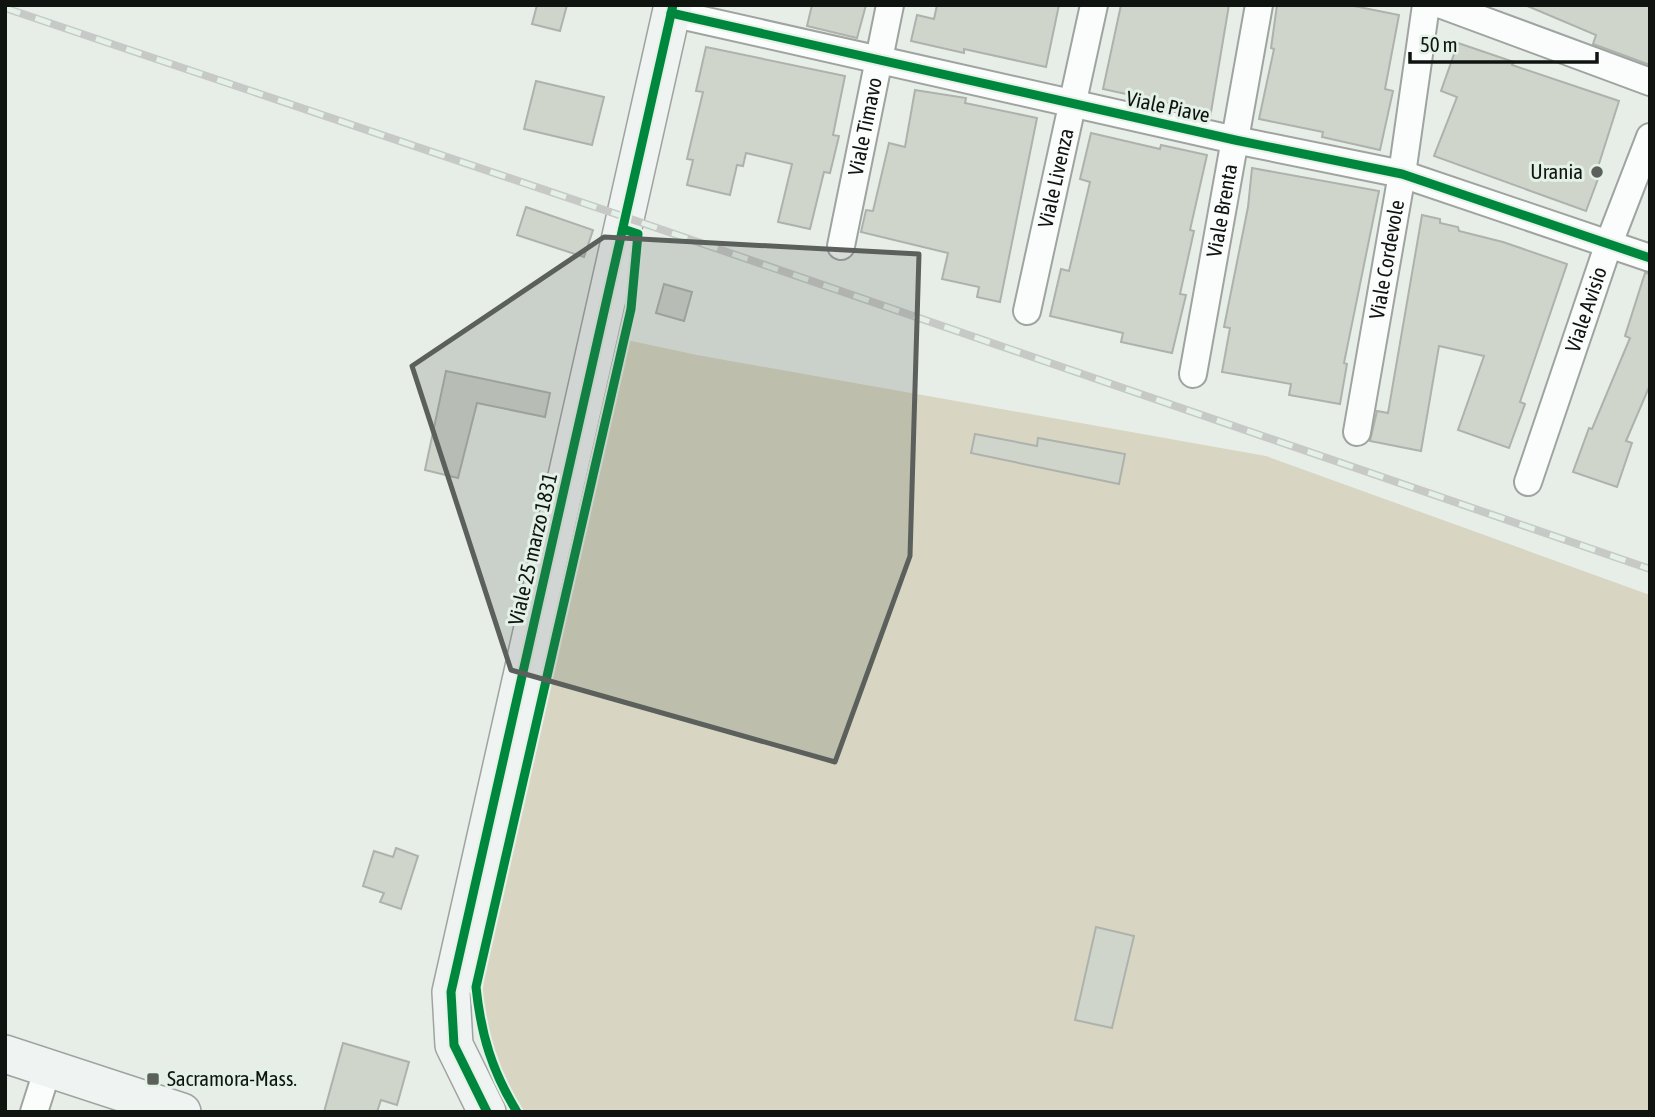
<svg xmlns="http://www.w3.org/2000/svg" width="1655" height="1117" font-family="'Asap Condensed',sans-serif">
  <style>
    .green { fill: #d8d6c2 }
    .building { fill: #cfd5cb; stroke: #aeb2ad; stroke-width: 2 }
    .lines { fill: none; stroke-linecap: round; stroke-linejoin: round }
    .street-casing { stroke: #9fa4a0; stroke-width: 30 }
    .secondary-casing { stroke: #9fa4a0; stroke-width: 40 }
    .street { stroke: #fbfcfc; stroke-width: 26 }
    .secondary { stroke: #eff3f2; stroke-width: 37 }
    .rail-casing { stroke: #c7c9c7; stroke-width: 8 }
    .rail { stroke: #e4f1e6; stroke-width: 5; stroke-dasharray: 16; stroke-linecap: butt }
    .cycleway-casing { stroke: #e4f1e6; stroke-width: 13 }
    .cycleway { stroke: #00873e; stroke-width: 9 }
    .marked { fill: #5b605c; fill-opacity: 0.2; stroke: #5b605c; stroke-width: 5; stroke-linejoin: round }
    .poi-dot { fill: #5b605c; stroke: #e4f1e6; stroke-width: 2.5 }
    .labels { text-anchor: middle; stroke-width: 6; stroke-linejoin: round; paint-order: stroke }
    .street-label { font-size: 21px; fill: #0f1410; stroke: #e4f1e6 }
    .poi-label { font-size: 21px; fill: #0f1410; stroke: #e4f1e6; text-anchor: end }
  </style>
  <rect width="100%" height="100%" fill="#e7eee8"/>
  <!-- green -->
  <path class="green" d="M627,340L697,355L1266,456L1650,595V1112H524C499,1078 478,1031 483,989C485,963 491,938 496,913Z"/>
  <!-- building -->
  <g class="building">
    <polygon points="537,5 567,5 560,31 532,24"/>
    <polygon points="812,5 866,5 857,38 807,26"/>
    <polygon points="937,5 1059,5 1046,67 964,49 964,53 911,41 917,15 934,19"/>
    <polygon points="1121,5 1229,5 1210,118 1171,109 1172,104 1103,89"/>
    <polygon points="1277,5 1349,5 1399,15 1385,89 1393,91 1380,150 1322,137 1323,132 1259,119 1274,49 1271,48"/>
    <polygon points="1525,5 1650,5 1650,65 1593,44 1596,35"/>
    <polygon points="1458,43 1514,62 1512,65 1619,101 1598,167 1602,168 1586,211 1434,156 1457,97 1441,91"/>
    <polygon points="706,47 845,76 833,135 839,136 830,173 824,172 810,229 778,222 792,164 746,153 743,166 737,165 730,195 687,185 693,160 687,159 703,92 696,91"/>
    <polygon points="536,81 604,97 592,145 524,129"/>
    <polygon points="915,90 966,98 965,103 1037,118 1000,302 977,297 979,287 942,279 948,253 861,232 866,210 873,211 889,143 905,147"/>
    <polygon points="1091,133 1160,149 1161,145 1207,155 1190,230 1194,231 1180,294 1186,295 1172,353 1121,342 1123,333 1050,316 1061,269 1069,271 1090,182 1080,179"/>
    <polygon points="1252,168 1379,191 1344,363 1347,364 1340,404 1289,395 1291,384 1222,372 1230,328 1224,327 1248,207"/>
    <polygon points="526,207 593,230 584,257 517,235"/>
    <polygon points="1422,215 1440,219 1440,223 1458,227 1459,231 1503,242 1567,264 1520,402 1525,404 1509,448 1458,430 1484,356 1439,346 1421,451 1370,441 1377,411 1388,413"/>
    <polygon points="1645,273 1650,274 1650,385 1626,441 1632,443 1617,487 1573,472 1589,428 1592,429 1630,338 1625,336"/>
    <polygon points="664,284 692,292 684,321 656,313"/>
    <polygon points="446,371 550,393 545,417 477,403 458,478 425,470"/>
    <polygon points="975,434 1037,446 1038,438 1125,454 1119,484 971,453"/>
    <polygon points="396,848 418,856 401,909 380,902 384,893 363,886 374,851 393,857"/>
    <polygon points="1096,927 1134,936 1112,1028 1075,1020"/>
    <polygon points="343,1043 409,1062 397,1105 381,1100 377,1112 324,1112"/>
  </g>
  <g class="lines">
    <!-- street casing -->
    <g class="street-casing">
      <g id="street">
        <polyline points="1442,5 1650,82"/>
        <polyline points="671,13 1235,140 1402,174 1650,258"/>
        <path id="s1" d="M841,246L890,5"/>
        <path id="s2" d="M1027,311L1094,5"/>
        <path id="s3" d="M1193,374L1259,5"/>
        <path id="s4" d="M1357,432L1402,174L1426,5"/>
        <path id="s5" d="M1528,482L1609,243L1650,137"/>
        <polyline points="34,1112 48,1068"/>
      </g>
    </g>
    <!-- secondary casing -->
    <g class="secondary-casing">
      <g id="secondary">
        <polyline points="5,1054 182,1112"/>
        <polyline points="487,1112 454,1045 451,992 673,5"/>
      </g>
    </g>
    <!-- street -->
    <use href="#street" class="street"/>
    <!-- secondary -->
    <use href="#secondary" class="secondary"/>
    <!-- rail casing -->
    <g class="rail-casing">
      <polyline id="rail" points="5,8 625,217 1650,569"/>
    </g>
    <!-- rail -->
    <use href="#rail" class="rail"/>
    <!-- cycleway casing -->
    <g class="cycleway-casing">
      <g id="cycleway">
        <polyline points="671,13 1235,140 1402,174 1650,258"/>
        <polyline points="487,1112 454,1045 451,992 673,5"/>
        <path d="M517,1112C492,1071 481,1035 476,987L631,309L638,234L623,229"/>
      </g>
    </g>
    <!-- cycleway -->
    <use href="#cycleway" class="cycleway"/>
  </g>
  <!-- marked area -->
  <path class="marked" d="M604,237L919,254L910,556L835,762L511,670L412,366Z"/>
  <!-- markers -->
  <g class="poi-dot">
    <circle cx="1597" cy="172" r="7"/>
    <rect x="146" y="1072" width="14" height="14" rx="3.5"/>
  </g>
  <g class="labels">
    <!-- street labels -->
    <g class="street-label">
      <text transform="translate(1168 107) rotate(12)" y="7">Viale Piave</text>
      <text dy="7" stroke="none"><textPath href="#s1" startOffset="122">Viale Timavo</textPath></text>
      <text dy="7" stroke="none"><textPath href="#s2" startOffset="136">Viale Livenza</textPath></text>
      <text dy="7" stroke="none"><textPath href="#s3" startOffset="166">Viale Brenta</textPath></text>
      <text dy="7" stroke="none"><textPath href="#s4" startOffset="175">Viale Cordevole</textPath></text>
      <text dy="7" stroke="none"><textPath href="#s5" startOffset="182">Viale Avisio</textPath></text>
      <text transform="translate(533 549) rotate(-77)" y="7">Viale 25 marzo 1831</text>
    </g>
    <!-- poi labels -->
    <g class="poi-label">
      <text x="1583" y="179">Urania</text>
      <text x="167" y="1086" text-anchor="start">Sacramora-Mass.</text>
    </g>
  </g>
  <!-- border -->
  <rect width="1655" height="1117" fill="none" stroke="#0f1410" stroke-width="14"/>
  <!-- scale -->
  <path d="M1410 52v10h187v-10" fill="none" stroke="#0f1410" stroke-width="3.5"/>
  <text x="1420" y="52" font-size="21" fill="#0f1410" stroke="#e4f1e6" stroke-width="5" paint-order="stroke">50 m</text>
</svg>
